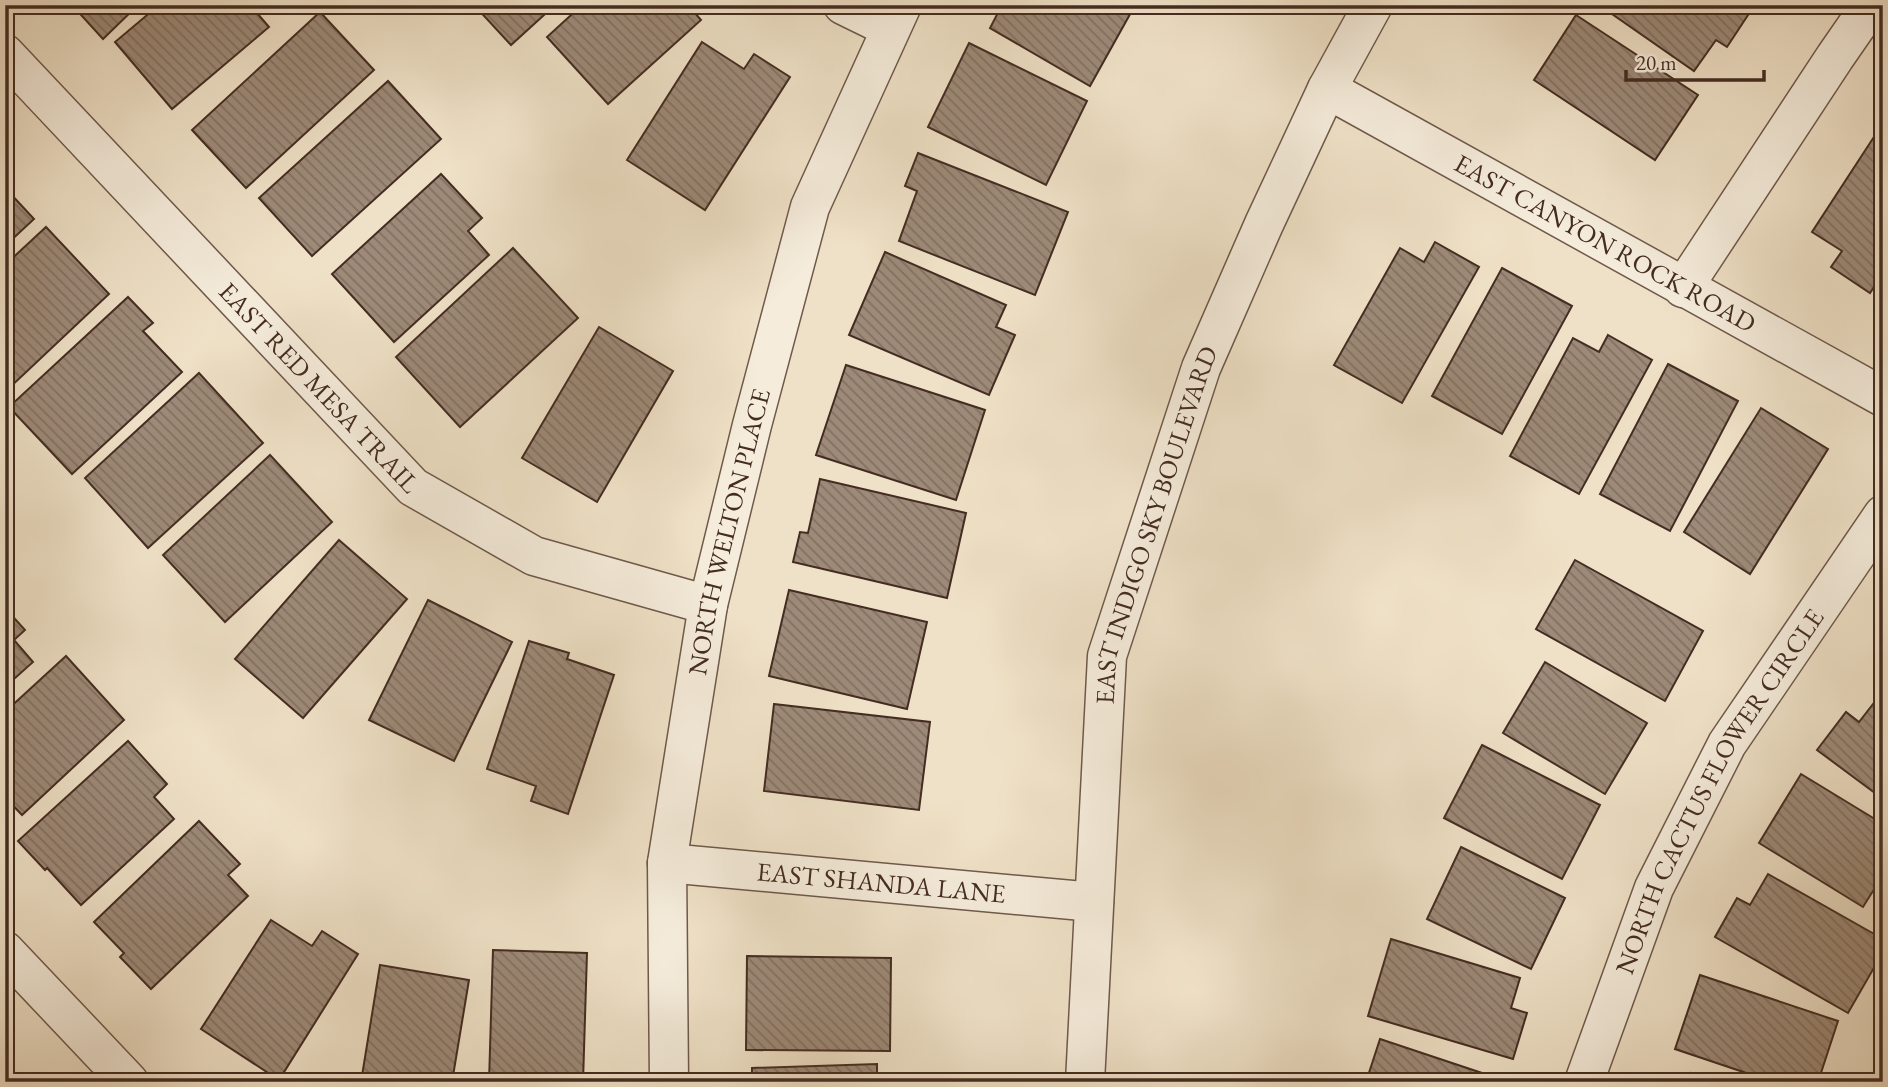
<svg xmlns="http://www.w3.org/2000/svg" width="1888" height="1087" font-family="'EB Garamond',serif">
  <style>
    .building { fill: url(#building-back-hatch); stroke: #442c22; stroke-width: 2 }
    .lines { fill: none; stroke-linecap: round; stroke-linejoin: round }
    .minor-casing { stroke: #6f594b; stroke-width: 41 }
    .minor { stroke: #f5ecdb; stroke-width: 38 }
    .labels { text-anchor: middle; stroke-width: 5; stroke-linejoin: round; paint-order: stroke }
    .street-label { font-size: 26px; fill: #442c22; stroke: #f5ecdb }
  </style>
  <defs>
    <pattern id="building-back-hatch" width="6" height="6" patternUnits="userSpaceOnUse" patternTransform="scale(1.75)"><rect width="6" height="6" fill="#9d8a78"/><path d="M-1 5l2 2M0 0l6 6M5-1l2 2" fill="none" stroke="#827162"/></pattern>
  </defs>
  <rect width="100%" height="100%" fill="#efe1c7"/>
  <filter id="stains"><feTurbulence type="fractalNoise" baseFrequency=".00286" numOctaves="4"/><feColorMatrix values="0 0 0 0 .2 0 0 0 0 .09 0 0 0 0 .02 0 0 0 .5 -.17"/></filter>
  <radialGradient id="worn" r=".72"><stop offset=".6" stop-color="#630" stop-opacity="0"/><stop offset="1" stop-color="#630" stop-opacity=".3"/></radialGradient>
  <!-- building -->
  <g class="building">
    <polygon points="72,5 138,5 103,39"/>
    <polygon points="159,5 250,5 269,27 172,109 115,42"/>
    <polygon points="474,5 555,5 511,45"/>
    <polygon points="582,5 688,5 701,20 608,104 547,37"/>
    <polygon points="1002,5 1131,5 1134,7 1090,86 990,28"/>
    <polygon points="1599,5 1740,5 1750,12 1727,47 1716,40 1694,71"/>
    <polygon points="320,12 374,70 246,188 192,130"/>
    <polygon points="1576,15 1698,95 1655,160 1534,80"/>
    <polygon points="702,42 744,69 754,54 790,77 705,210 627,160"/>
    <polygon points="969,43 1087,101 1046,185 928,127"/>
    <polygon points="388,81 441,139 312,256 259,198"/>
    <polygon points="1883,123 1883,273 1870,293 1831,267 1842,251 1812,232"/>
    <polygon points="918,153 1068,212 1035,295 899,241 917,191 905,186"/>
    <polygon points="441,174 482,218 468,231 489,255 394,342 332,274"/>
    <polygon points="8,191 34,219 5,246 5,194"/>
    <polygon points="46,227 109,294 5,392 5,265"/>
    <polygon points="1435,242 1479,267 1402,403 1334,365 1400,248 1424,262"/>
    <polygon points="513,248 578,318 460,427 396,357"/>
    <polygon points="885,252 1006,305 996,327 1015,335 989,395 849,335"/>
    <polygon points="1502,268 1572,306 1502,434 1432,396"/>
    <polygon points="128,297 153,323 143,331 182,372 72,474 9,407"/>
    <polygon points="599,327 673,371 597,502 522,458"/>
    <polygon points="1608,335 1652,360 1579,494 1510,456 1573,338 1599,352"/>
    <polygon points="1668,364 1738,401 1670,531 1600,494"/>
    <polygon points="846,365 985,410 956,500 816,455"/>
    <polygon points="199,373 263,443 148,548 85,478"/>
    <polygon points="1761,408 1828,449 1750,574 1684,532"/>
    <polygon points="270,455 332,522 225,622 163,555"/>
    <polygon points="820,479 966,513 947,598 793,562 800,532 808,533"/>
    <polygon points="339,540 407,599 303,718 235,659"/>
    <polygon points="1575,560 1703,631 1665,701 1536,629"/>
    <polygon points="789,590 927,622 907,709 769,676"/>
    <polygon points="428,600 512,642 454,761 369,720"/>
    <polygon points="5,608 25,630 14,640 33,662 5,687"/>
    <polygon points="529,641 569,653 567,659 614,675 568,814 531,801 536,786 487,769"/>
    <polygon points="66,656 124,720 22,815 5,797 5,712"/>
    <polygon points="1545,662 1647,723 1605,794 1503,733"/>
    <polygon points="1880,695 1883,697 1883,799 1817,750 1846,712 1859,722"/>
    <polygon points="774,704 930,722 919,810 764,791"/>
    <polygon points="128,741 167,784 154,797 174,819 81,905 47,868 45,870 18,841"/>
    <polygon points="1482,745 1600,805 1562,879 1444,818"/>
    <polygon points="1801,774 1883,824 1883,875 1863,907 1759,843"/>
    <polygon points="199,821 240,864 228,875 248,896 151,989 120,957 124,953 94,922"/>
    <polygon points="1461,847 1565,898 1531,969 1427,919"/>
    <polygon points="1768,874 1883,939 1883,952 1848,1013 1715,937 1737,898 1750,905"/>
    <polygon points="271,920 312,946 322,931 358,954 279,1080 201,1029"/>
    <polygon points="1391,939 1520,978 1511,1008 1527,1013 1513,1059 1368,1016"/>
    <polygon points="493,950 587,953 583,1082 489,1082"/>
    <polygon points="747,956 891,958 890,1051 746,1050"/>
    <polygon points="380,965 469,980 452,1082 361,1082"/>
    <polygon points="1700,975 1838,1021 1818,1082 1773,1082 1675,1049"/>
    <polygon points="1380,1039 1491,1076 1490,1082 1366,1082"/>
    <polygon points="877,1064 877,1082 752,1082 752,1068"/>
    <polygon points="1691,1073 1719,1082 1689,1082"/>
  </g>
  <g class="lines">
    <!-- minor casing -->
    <g class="minor-casing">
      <g id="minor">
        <polyline points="843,5 890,28"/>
        <path id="s1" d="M5,54L413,487L534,556L708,605"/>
        <path id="s2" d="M1327,89L1883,397"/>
        <polyline points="1683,288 1835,57 1871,5"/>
        <path id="s3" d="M667,863L1094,902"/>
        <polyline points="5,951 129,1082"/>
        <path id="s4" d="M669,1082L667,863L708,605L752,425L810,207L902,5"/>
        <path id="s5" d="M1085,1082L1107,656L1201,368L1264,224L1327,89L1373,5"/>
        <path id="s6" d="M1584,1082L1654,888L1727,744L1883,515"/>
      </g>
    </g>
    <!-- minor -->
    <use href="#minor" class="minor"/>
  </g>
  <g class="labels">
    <!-- street labels -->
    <g class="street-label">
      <text dy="9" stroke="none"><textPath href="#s2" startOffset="318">EAST CANYON ROCK ROAD</textPath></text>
      <text dy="9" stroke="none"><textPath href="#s1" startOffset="458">EAST RED MESA TRAIL</textPath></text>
      <text dy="9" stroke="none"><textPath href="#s5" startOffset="565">EAST INDIGO SKY BOULEVARD</textPath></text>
      <text dy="9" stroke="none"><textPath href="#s4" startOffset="556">NORTH WELTON PLACE</textPath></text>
      <text dy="9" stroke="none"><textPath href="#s6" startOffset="322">NORTH CACTUS FLOWER CIRCLE</textPath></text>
      <text dy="9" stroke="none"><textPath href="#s3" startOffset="215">EAST SHANDA LANE</textPath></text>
    </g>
  </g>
  <!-- margin -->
  <rect width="1888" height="1087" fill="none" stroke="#efe1c7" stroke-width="28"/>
  <rect x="7" y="7" width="1874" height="1073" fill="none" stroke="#442c22" stroke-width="3.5"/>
  <rect x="14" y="14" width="1860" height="1059" fill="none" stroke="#442c22" stroke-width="2"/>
  <!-- scale -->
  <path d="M1626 70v10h138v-10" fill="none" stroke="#442c22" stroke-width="3.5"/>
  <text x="1636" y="70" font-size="21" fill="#442c22" stroke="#f5ecdb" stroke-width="5" paint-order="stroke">20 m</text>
  <rect width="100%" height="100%" filter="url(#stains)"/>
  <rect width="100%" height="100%" fill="url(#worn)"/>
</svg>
